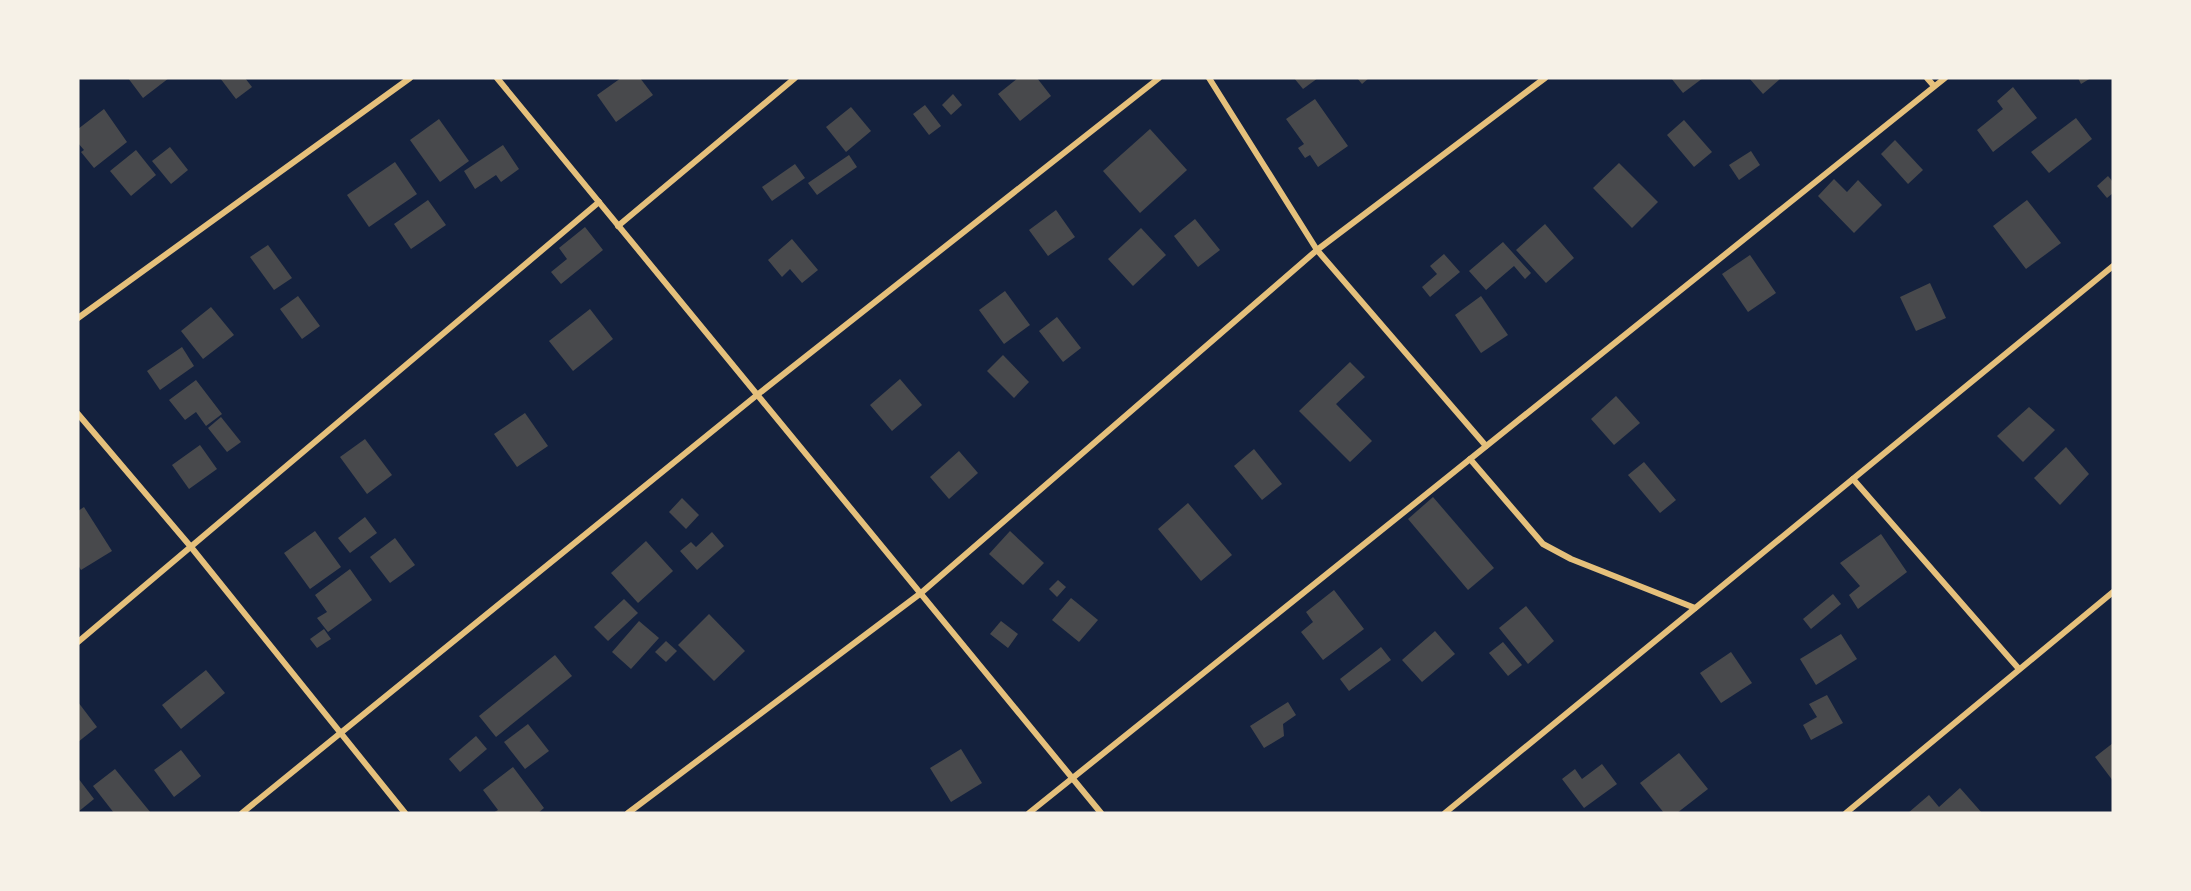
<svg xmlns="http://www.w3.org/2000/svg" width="2191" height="891" font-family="'Open Sans',sans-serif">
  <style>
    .building { fill: #48494c }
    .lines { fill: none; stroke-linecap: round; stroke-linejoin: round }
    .minor { stroke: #e5c07b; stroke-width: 6 }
  </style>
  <rect width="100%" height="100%" fill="#14213d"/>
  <!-- building -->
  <g class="building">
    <polygon points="128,78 169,78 143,98"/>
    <polygon points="220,78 245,78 252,87 236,99"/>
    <polygon points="621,78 640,78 653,95 616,122 597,95"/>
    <polygon points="1018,78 1037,78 1051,96 1020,121 998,94"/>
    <polygon points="1294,78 1318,78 1303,89"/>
    <polygon points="1357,78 1369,78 1362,84"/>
    <polygon points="1671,78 1703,78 1683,93"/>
    <polygon points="1749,78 1781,78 1763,94"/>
    <polygon points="2078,78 2091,78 2081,84"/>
    <polygon points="2013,87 2037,118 1993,152 1977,130 2003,109 1997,101"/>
    <polygon points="953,94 962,105 951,115 942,105"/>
    <polygon points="1315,99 1348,146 1318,167 1310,155 1305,158 1298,148 1304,144 1286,119"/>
    <polygon points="925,105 941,126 929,135 913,114"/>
    <polygon points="851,107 871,131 846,152 826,127"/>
    <polygon points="104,109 127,142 94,168 81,152 84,150 78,143 78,129"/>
    <polygon points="2076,118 2092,139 2049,173 2031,152"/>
    <polygon points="439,119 469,161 440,182 410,140"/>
    <polygon points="1684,120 1712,152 1694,167 1667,135"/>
    <polygon points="1150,129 1187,170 1140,213 1103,171"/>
    <polygon points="1895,140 1923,170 1908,184 1881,154"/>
    <polygon points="503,145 519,169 501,182 496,175 475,189 464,171"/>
    <polygon points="170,147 188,170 171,184 152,161"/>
    <polygon points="136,150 156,175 131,196 110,171"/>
    <polygon points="1751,151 1760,165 1739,180 1729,165"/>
    <polygon points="849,155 857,167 817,195 808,183"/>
    <polygon points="395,162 417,194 369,227 347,195"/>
    <polygon points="1619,163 1658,202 1632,228 1593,188"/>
    <polygon points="795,164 805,178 772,201 762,187"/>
    <polygon points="2108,176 2113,182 2113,193 2107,198 2097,186"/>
    <polygon points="1834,179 1847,192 1858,180 1882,205 1854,233 1818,196"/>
    <polygon points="428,200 446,225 411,249 394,224"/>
    <polygon points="2027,200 2061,243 2026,269 1993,226"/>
    <polygon points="1056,210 1075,237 1048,256 1029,230"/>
    <polygon points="1195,219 1220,250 1198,267 1174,236"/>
    <polygon points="1545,224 1574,258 1546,283 1516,250"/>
    <polygon points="585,227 603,250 561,284 551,272 567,259 559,248"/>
    <polygon points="1141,228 1166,255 1133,286 1108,259"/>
    <polygon points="792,239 818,270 802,283 790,269 782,277 768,260"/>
    <polygon points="1503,242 1531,273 1525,279 1514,266 1486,290 1469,271"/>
    <polygon points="268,245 292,278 274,290 250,257"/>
    <polygon points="1444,254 1460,272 1430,297 1422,287 1437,274 1430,266"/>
    <polygon points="1750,255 1776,293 1748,312 1722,274"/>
    <polygon points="1930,283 1946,318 1916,331 1900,297"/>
    <polygon points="1005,291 1030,325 1004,344 979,310"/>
    <polygon points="298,296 320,326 302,339 280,309"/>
    <polygon points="1481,296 1508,335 1481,353 1455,315"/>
    <polygon points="211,307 234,335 203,359 181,331"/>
    <polygon points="590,309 613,339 573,371 549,341"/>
    <polygon points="1057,317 1081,348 1063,362 1039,331"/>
    <polygon points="182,347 194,366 160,390 147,371"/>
    <polygon points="1003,355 1029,382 1014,398 987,371"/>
    <polygon points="1350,362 1365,377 1336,404 1372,441 1350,462 1299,411"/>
    <polygon points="900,379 922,405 892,431 870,405"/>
    <polygon points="196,380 222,414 206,426 196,412 185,420 169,400"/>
    <polygon points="1616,396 1640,423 1614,445 1591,419"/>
    <polygon points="2029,407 2055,430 2023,462 1997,436"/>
    <polygon points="525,413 548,446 517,467 494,434"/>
    <polygon points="221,417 241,442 227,452 208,428"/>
    <polygon points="365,439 392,475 367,494 340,457"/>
    <polygon points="200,445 217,469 189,489 172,465"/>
    <polygon points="2066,447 2089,474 2060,505 2034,478"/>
    <polygon points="1254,449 1282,484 1262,500 1234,466"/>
    <polygon points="959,451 978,473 949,499 930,477"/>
    <polygon points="1644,462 1676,500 1660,513 1628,475"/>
    <polygon points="1433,497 1494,568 1468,590 1408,519"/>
    <polygon points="682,498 699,515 686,529 669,512"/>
    <polygon points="1188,503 1232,555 1201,581 1158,529"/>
    <polygon points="84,507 112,551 81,570 78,565 78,511"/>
    <polygon points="365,517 377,533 350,553 338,538"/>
    <polygon points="315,531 341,567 310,589 284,553"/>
    <polygon points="1010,531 1044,563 1023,585 989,554"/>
    <polygon points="712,532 724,546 697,570 680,551 691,542 696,547"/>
    <polygon points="1881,534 1907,572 1858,609 1849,595 1860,586 1840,563"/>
    <polygon points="395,538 415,565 390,583 370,557"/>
    <polygon points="646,541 673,571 638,603 611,573"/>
    <polygon points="350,569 372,600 328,632 317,618 327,612 315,595"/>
    <polygon points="1058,580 1066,587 1057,597 1049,589"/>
    <polygon points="1334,590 1364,629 1323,660 1301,632 1313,622 1306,612"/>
    <polygon points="1833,594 1841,604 1811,629 1803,619"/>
    <polygon points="1071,598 1098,620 1079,642 1052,620"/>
    <polygon points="624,599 638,613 608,641 594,627"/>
    <polygon points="1526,606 1554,641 1528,664 1499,628"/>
    <polygon points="709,614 745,651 714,681 678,645"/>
    <polygon points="639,621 659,638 631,669 612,652"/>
    <polygon points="1001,621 1018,634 1008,648 990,634"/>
    <polygon points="324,629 331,639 317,648 310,639"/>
    <polygon points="1435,631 1455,654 1422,682 1402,660"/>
    <polygon points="1841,634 1857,659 1816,685 1800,659"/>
    <polygon points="666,641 677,651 666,662 655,652"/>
    <polygon points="1503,642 1522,665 1508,676 1489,653"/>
    <polygon points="1381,647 1391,660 1349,691 1340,679"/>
    <polygon points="1731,652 1752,683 1721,703 1700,673"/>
    <polygon points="555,655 572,676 496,737 479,716"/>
    <polygon points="206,670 225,693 181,729 162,705"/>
    <polygon points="1827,695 1843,723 1811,740 1803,725 1817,717 1809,704"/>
    <polygon points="78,702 97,727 78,742"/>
    <polygon points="1288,702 1296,715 1283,724 1284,736 1264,748 1250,726"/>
    <polygon points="528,724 549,751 525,769 504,742"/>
    <polygon points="476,736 487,749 460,772 449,759"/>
    <polygon points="2113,743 2113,781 2095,757"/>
    <polygon points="961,749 982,783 951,802 930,768"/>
    <polygon points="181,750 201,776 174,797 154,770"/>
    <polygon points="1679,753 1708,789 1677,813 1664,813 1640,783"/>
    <polygon points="1602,764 1617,784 1584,808 1562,779 1575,769 1582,779"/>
    <polygon points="513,767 544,808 538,813 493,813 498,810 483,790"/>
    <polygon points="115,769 151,813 114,813 93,786"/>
    <polygon points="78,778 94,799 78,812"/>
    <polygon points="1960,788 1982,813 1908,813 1929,795 1939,807"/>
  </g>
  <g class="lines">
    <!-- minor -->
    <g class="minor">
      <polyline points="497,78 1101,813"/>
      <polyline points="1209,78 1317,250 1486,446"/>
      <polyline points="1927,78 1934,86"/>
      <polyline points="618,226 795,78"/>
      <polyline points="78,318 410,78"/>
      <polyline points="78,414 191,547 405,813"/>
      <polyline points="1470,459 1543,544 1571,559 1695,608"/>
      <polyline points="1853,479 2019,669"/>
      <polyline points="78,642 599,202"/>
      <polyline points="242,813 757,395 1159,78"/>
      <polyline points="628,813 921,593 1317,250 1545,78"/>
      <polyline points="1029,813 1945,78"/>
      <polyline points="1445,813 2113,266"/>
      <polyline points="1846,813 2113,592"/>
    </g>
  </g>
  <!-- border -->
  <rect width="2191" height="891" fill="none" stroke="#f6f1e7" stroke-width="159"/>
</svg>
